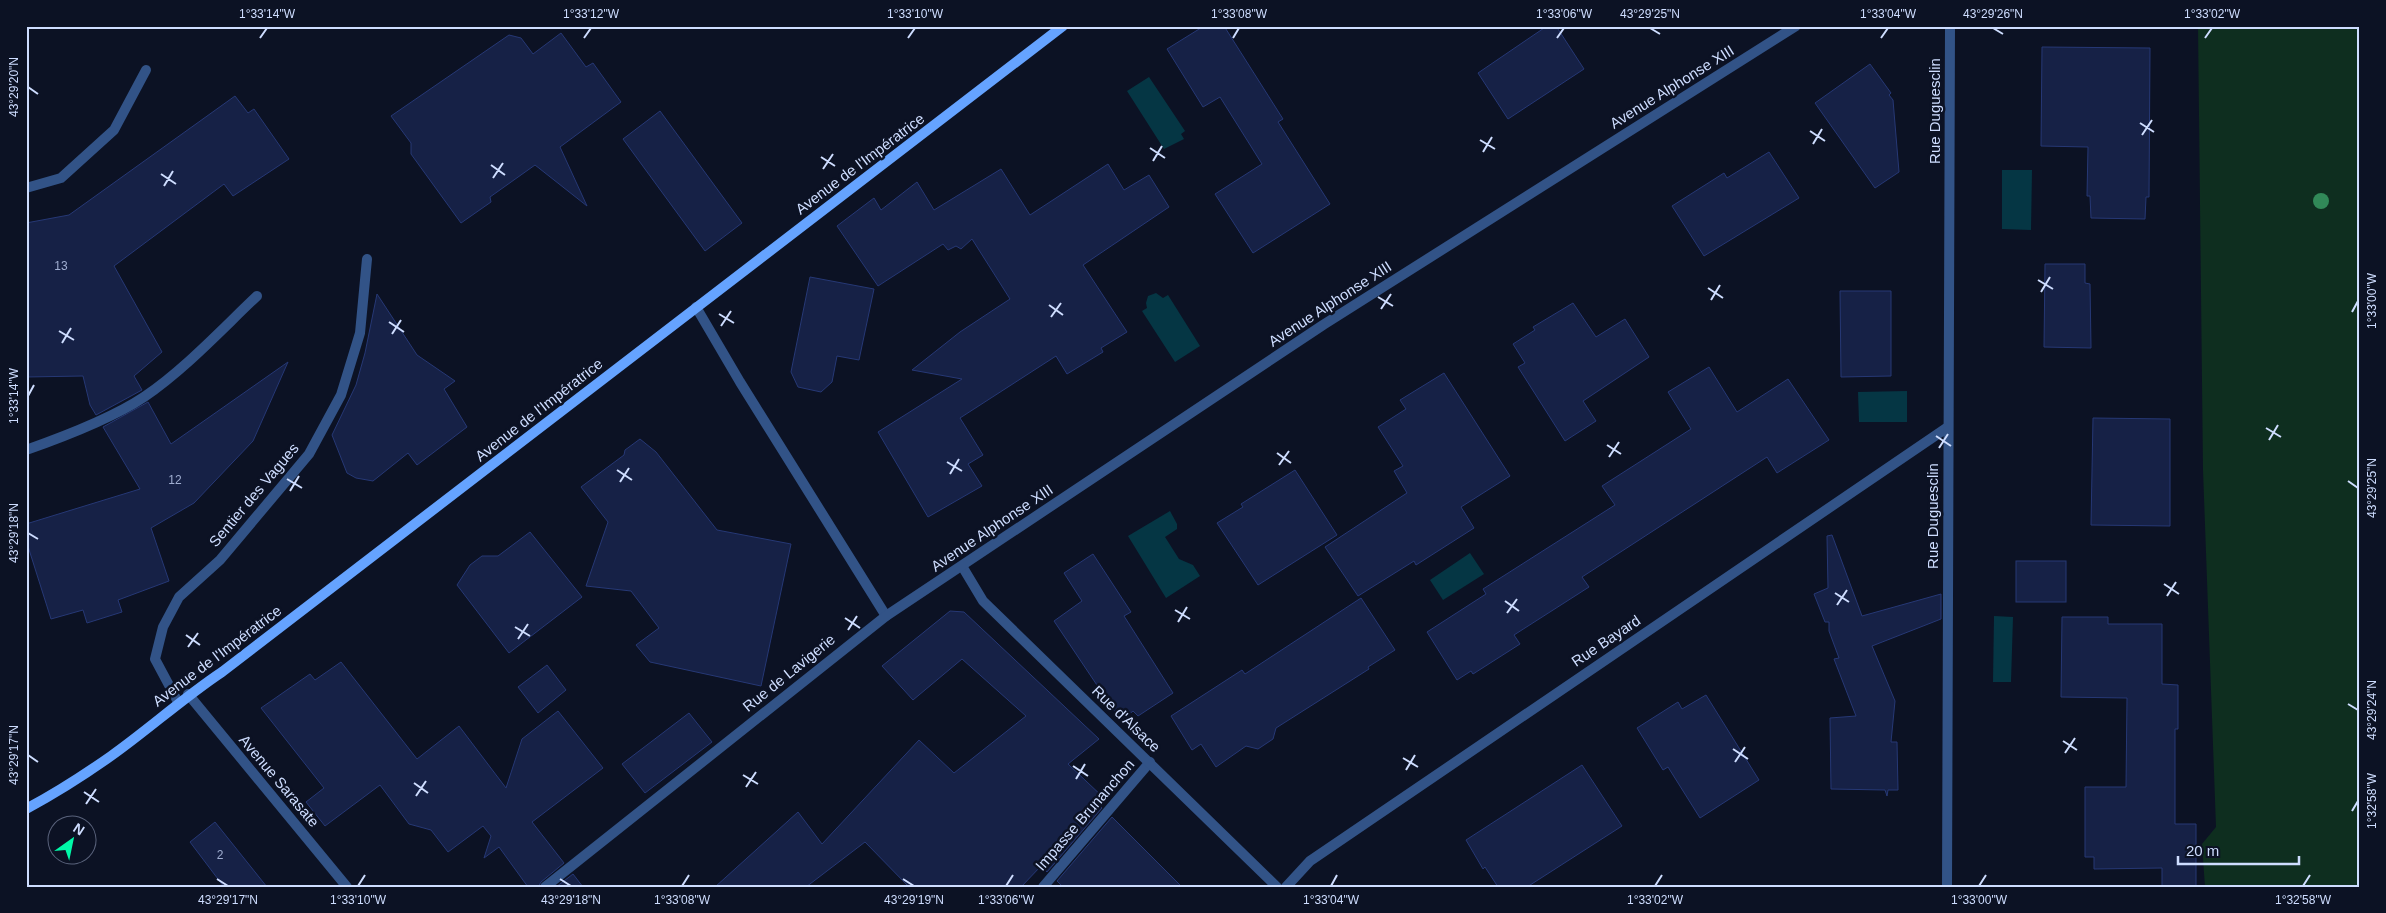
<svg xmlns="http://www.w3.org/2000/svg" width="2386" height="913" font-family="Helvetica,sans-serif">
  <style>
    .green { fill: #0e2e1f }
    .water { fill: #053644 }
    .building { fill: #162146; stroke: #263875 }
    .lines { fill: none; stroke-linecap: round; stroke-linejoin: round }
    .service { stroke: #325387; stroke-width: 10 }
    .pedestrian { stroke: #325387; stroke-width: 10 }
    .minor { stroke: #325387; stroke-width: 10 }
    .secondary { stroke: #65a3ff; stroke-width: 10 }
    .tree { fill: #318958 }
    .ticks { fill: none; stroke: #ceddff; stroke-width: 2 }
    .labels { text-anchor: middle; stroke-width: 5; stroke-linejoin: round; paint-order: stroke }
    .number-label { font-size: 12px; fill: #a0aed1 }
    .street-label { font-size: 15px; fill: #ceddff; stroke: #0c1224 }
    .neatline { fill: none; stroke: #ceddff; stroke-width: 2 }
    .ticks-label { font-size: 12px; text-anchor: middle; fill: #ceddff }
  </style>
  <rect width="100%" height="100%" fill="#0c1224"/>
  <!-- green -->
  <polygon class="green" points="2198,26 2360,26 2360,887 2205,887 2202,844 2216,827 2203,470"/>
  <!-- water -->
  <g class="water">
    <polygon points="1149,77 1185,131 1181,134 1184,139 1164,149 1127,91"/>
    <polygon points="2002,170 2032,170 2031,230 2002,229"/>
    <polygon points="1156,293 1163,298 1168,295 1200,346 1175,362 1142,311 1147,308 1146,303 1148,296"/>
    <polygon points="1907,391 1907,422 1859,422 1858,392"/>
    <polygon points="1170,511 1177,524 1177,529 1165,537 1179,559 1193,565 1200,576 1166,598 1128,536"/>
    <polygon points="1470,553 1484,574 1443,600 1430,580"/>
    <polygon points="1994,616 2013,617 2011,682 1993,682"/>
  </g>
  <!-- building -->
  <g class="building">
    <polygon points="1204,26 1224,26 1283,119 1278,122 1330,204 1253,253 1215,194 1262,164 1220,97 1203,107 1167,49"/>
    <polygon points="1547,26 1556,26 1584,69 1508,119 1478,73"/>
    <polygon points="561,33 586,67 593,63 621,102 560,147 587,206 535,165 490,197 491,202 461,223 411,154 411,143 391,116 509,35 521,38 533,54"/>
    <polygon points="2042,47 2150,48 2149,197 2146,197 2145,219 2091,218 2090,196 2087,196 2088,147 2041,146"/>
    <polygon points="1870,64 1891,93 1889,95 1893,100 1899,172 1875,188 1815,103"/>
    <polygon points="235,96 248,113 254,109 289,159 233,196 224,184 114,266 162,352 134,376 142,390 96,415 90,405 83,376 26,377 26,223 69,215"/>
    <polygon points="660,111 742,223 705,251 623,139"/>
    <polygon points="1769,152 1799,198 1704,256 1672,206 1724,173 1727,178"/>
    <polygon points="1108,164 1124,190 1149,175 1169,207 1083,265 1127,332 1101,348 1103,352 1067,374 1056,356 960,418 983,455 968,464 982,486 928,517 878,432 962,379 912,370 960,332 1010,299 972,239 961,249 956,246 948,250 943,244 878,286 837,226 874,198 881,210 917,182 934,210 1001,169 1030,215"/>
    <polygon points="2045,264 2085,264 2085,283 2090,284 2091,348 2044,347"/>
    <polygon points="810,277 874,289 859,360 837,356 832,382 821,392 798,387 791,372"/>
    <polygon points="1840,291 1891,291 1891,376 1841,377"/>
    <polygon points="377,294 417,355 455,381 444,389 467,427 417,465 408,453 373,481 356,478 347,473 332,435 356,385 365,353"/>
    <polygon points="1573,303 1596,337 1625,319 1649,357 1583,401 1596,421 1565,441 1518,367 1525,363 1513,344 1535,330 1533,327"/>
    <polygon points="288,362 253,441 194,503 151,528 169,581 118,600 122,612 87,623 83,610 51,619 26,540 26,524 140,489 103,427 148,402 171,444"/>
    <polygon points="1709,367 1737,412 1788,379 1829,440 1777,473 1767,457 1582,577 1589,587 1514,635 1520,644 1473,674 1471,671 1457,680 1427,632 1486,594 1483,589 1615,505 1602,486 1691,429 1668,392"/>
    <polygon points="1444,373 1510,476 1461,507 1474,528 1416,565 1414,561 1358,596 1325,547 1407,493 1394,471 1403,466 1378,427 1406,409 1400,400"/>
    <polygon points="2093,418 2170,419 2170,526 2091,525"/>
    <polygon points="640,439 656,452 717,530 791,544 761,686 650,662 636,645 659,628 631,591 586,586 608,522 581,487 624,455 625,450"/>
    <polygon points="1295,470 1337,535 1258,585 1217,523 1243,507 1241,504"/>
    <polygon points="530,532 582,597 509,653 457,585 470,565 482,556 498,556"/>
    <polygon points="1832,535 1862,616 1941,594 1941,619 1872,646 1895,701 1891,742 1897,742 1898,790 1888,790 1887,796 1885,790 1831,789 1830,718 1856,716 1834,659 1839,658 1829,631 1829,622 1825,622 1814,594 1828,588 1827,536"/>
    <polygon points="1093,554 1131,612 1124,616 1173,693 1138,716 1133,711 1121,721 1054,621 1082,601 1064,573"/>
    <rect x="2016" y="561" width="50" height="41"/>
    <polygon points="1361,598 1395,650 1368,667 1369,669 1276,728 1273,739 1258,749 1246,746 1216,767 1201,744 1192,750 1171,716 1242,670 1245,674"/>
    <polygon points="950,611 964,612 1099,739 1068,764 1105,799 1099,805 1102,808 1047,872 1041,866 1021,887 909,887 865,842 806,887 715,887 798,812 822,844 919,740 954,773 1026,716 962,659 913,700 882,666"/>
    <polygon points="2062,617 2108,617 2108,624 2162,624 2162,684 2178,685 2178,729 2175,729 2175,824 2196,824 2196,886 2162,886 2162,868 2094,869 2094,857 2085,857 2085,787 2126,787 2127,698 2061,697"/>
    <polygon points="341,662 417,759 459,726 506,788 522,739 558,711 603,768 532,822 564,863 541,882 538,887 528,887 499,847 484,858 491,836 483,826 448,852 431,830 409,824 380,785 325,826 306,802 324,788 261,708 310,674 315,680"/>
    <polygon points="547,665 566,690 538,713 518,687"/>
    <polygon points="1706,695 1759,780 1700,818 1668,767 1663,770 1637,728 1678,702 1682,709"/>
    <polygon points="689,713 712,742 645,793 622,764"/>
    <polygon points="1582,765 1622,826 1527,887 1498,887 1485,867 1483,869 1466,840"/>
    <polygon points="1112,817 1182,887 1063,887 1057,881"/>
    <polygon points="215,822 267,887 224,887 190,842"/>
    <polygon points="573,874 583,887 556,887"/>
  </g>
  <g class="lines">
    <!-- service -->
    <polyline class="service" points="1043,887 1150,762"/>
    <!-- pedestrian -->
    <g class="pedestrian">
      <polyline points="26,188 61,178 114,130 146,70"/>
      <polyline points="178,702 155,659 163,627 179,597 220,560 309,454 341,395 360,333 367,259"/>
    </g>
    <!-- minor -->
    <g class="minor">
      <polyline points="696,307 740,382 886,616"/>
      <path d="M26,450C63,437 111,419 144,397C185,369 221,330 257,296"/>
      <polyline points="962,566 983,601 1277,887"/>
      <polyline points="188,694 347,887"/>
      <polyline points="545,887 886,616 1323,325 1796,26"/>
      <polyline points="1286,887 1310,861 1948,427"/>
      <polyline points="1947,887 1950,26"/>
    </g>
    <!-- secondary -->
    <path class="secondary" d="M26,809C56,793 84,775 111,756C149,729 183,698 222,672L1063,26"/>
  </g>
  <!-- trees -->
  <circle class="tree" cx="2321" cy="201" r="8"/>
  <!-- ticks -->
  <path class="ticks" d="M1650,28L1660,34M1993,28L2003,34M260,38L267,28M584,38L591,28M908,38L915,28M1233,38L1239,28M1557,38L1564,28M1881,38L1888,28M2205,38L2212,28M28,87L38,94M2140,123L2154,132M1810,131L1825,141M2142,135L2152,120M1480,140L1495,149M1813,144L1822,129M1150,148L1165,158M1483,152L1492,137M821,157L835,166M1153,161L1162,146M491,165L505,175M823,169L833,154M161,174L176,184M493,178L503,163M164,186L173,171M2038,280L2053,289M1708,288L1723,298M2041,292L2050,277M1378,297L1393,306M1711,300L1720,285M1049,305L1063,315M1381,309L1391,294M2352,312L2358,301M719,314L734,323M1051,317L1061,303M389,322L404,332M721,326L731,311M59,331L74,340M392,334L401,320M62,343L71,328M28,396L34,385M2266,428L2281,437M1936,436L1951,446M2269,440L2278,425M1607,445L1621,454M1939,448L1948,434M1277,453L1291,463M1609,457L1619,442M947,462L962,471M1279,465L1289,451M617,470L632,480M950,474L959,459M287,479L302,488M2348,481L2358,488M620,482L629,468M290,491L299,476M28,533L38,539M2164,584L2179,594M1835,593L1849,602M2167,596L2176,582M1505,601L1519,611M1837,605L1847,590M1175,610L1190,619M1507,613L1517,599M845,618L860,628M1178,622L1187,607M515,627L530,636M848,630L857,616M186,635L200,645M518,639L528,624M188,647L198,633M2348,704L2358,710M2063,741L2077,750M1733,749L1748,759M2065,753L2075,738M28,755L38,762M1403,758L1418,767M1735,762L1745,747M1073,766L1088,776M1406,770L1415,755M743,775L758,784M1076,779L1085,764M414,783L428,793M746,787L756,772M84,792L99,802M416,796L426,781M86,804L96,789M2352,811L2358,801M217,879L228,886M560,879L571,886M903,879L914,886M358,886L365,875M682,886L689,875M1006,886L1013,875M1331,886L1337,875M1655,886L1662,875M1979,886L1986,875M2303,886L2310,875"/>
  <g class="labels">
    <!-- number labels -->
    <g class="number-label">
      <text x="61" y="270">13</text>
      <text x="175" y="484">12</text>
      <text x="220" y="859">2</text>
    </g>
    <!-- street labels -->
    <g class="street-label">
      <text transform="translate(1672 87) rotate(-32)" y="5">Avenue Alphonse XIII</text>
      <text transform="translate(1935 111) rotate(-90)" y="5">Rue Duguesclin</text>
      <text transform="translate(860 164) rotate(-37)" y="5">Avenue de l'Impératrice</text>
      <text transform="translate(1330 304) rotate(-33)" y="5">Avenue Alphonse XIII</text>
      <text transform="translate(539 410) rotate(-38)" y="5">Avenue de l'Impératrice</text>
      <text transform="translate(254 495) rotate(-50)" y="5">Sentier des Vagues</text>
      <text transform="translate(1933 516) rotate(-90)" y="5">Rue Duguesclin</text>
      <text transform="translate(992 528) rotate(-34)" y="5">Avenue Alphonse XIII</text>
      <text transform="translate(1606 641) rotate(-34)" y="5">Rue Bayard</text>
      <text transform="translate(217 656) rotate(-37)" y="5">Avenue de l'Impératrice</text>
      <text transform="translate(789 673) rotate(-39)" y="5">Rue de Lavigerie</text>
      <text transform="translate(1126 719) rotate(44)" y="5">Rue d'Alsace</text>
      <text transform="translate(279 781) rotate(50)" y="5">Avenue Sarasate</text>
      <text transform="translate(1085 815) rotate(-49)" y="5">Impasse Brunanchon</text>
    </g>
  </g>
  <!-- border -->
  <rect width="2386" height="913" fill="none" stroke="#0c1224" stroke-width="55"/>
  <!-- north arrow -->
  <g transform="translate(72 840) rotate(33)"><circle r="24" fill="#0c1224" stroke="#5a637c"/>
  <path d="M0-4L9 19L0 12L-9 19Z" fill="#00f9a8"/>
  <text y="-8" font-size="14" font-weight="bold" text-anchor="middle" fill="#ceddff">N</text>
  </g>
  <!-- scale -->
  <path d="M2178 856v8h121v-8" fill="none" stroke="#ceddff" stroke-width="2.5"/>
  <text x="2186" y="856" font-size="15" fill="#ceddff" stroke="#0c1224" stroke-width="4" paint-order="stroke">20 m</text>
  <rect x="28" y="28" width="2330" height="858" class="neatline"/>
  <g class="ticks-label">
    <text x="267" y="18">1°33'14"W</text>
    <text x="591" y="18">1°33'12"W</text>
    <text x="915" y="18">1°33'10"W</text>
    <text x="1239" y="18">1°33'08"W</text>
    <text x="1564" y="18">1°33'06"W</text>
    <text x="1650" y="18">43°29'25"N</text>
    <text x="1888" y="18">1°33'04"W</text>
    <text x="1993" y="18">43°29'26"N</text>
    <text x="2212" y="18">1°33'02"W</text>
    <text transform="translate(14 87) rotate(-90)" y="4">43°29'20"N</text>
    <text transform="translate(2372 301) rotate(-90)" y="4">1°33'00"W</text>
    <text transform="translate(14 396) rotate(-90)" y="4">1°33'14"W</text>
    <text transform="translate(2372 488) rotate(-90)" y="4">43°29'25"N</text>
    <text transform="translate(14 533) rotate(-90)" y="4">43°29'18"N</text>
    <text transform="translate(2372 710) rotate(-90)" y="4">43°29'24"N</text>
    <text transform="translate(14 755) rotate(-90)" y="4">43°29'17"N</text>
    <text transform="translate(2372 801) rotate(-90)" y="4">1°32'58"W</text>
    <text x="228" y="904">43°29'17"N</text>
    <text x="358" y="904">1°33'10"W</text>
    <text x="571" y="904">43°29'18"N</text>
    <text x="682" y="904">1°33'08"W</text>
    <text x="914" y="904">43°29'19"N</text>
    <text x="1006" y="904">1°33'06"W</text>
    <text x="1331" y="904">1°33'04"W</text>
    <text x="1655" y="904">1°33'02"W</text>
    <text x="1979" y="904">1°33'00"W</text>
    <text x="2303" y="904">1°32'58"W</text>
  </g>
</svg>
